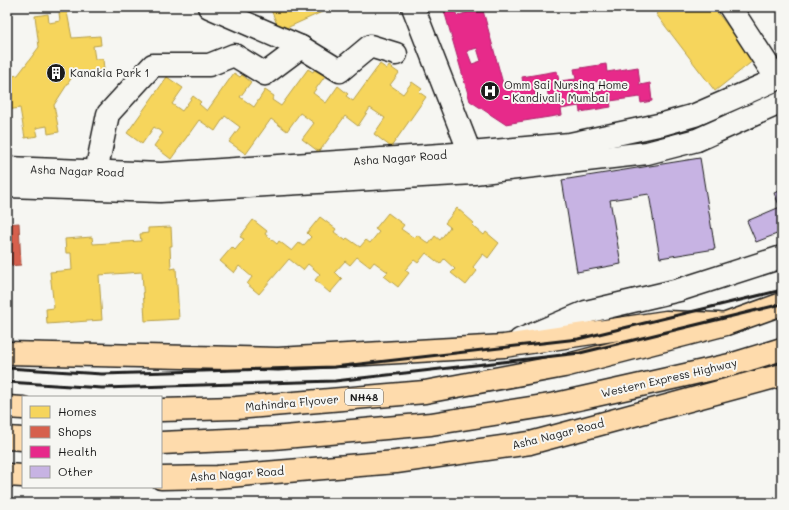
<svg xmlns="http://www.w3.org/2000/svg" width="789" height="510" font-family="Mali,sans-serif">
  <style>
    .homes { fill: #f6d55c; stroke: #b59e49 }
    .shops { fill: #d6604d; stroke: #9e4c3e }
    .health { fill: #e7298a; stroke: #aa2569; fill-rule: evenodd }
    .building { fill: #c7b3e3; stroke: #1c1c1c }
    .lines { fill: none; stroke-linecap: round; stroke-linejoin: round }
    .minor-casing { stroke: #1c1c1c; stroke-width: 25 }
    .major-casing { stroke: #1c1c1c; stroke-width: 25 }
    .highway-casing { stroke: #1c1c1c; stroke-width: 25 }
    .minor { stroke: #f6f6f2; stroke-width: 22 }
    .major { stroke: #fedbac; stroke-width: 22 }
    .highway { stroke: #fedbac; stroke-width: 22 }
    .rail { stroke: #1c1c1c; stroke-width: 3 }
    .labels { text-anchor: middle; stroke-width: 4; stroke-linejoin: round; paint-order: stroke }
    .shield { fill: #f6f6f2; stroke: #5d5d5c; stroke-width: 1 }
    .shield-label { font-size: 10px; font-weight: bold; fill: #1c1c1c }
    .poi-label { font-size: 11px; fill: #1c1c1c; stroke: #f6f6f2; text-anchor: start }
    .street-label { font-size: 11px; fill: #1c1c1c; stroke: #f6f6f2 }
  </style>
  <rect width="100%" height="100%" fill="#f6f6f2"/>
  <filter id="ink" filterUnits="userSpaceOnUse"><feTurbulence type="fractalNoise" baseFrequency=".025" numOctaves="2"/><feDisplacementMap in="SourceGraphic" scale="8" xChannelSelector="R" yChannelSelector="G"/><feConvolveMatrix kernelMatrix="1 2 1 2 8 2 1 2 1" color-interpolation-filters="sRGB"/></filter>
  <g filter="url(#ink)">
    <!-- homes -->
    <g class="homes">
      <polygon points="277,7 333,7 280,31 271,10"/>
      <polygon points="665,7 713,7 754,60 715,91 656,14"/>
      <polygon points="67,12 72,38 100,36 101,45 93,46 95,59 103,59 104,70 72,77 54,105 59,132 48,134 47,126 36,128 38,136 25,138 20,108 7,110 7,77 18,75 39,47 35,16 48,14 49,23 60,21 59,13"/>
      <polygon points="380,64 387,69 389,66 399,73 390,85 403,94 412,82 422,89 419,92 426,97 391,147 374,134 385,118 370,108 358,126 345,116 319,152 302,139 314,123 300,113 287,131 271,119 246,154 229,142 240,127 225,116 215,131 199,120 171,159 154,146 163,133 154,127 142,144 127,133 167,77 183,88 172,104 182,111 193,96 201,102 199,104 207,111 234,73 240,77 242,75 251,82 240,97 254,107 265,90 274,96 272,100 281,106 308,69 313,72 315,69 325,76 313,93 326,103 338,86 348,94 346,96 353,101"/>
      <polygon points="457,208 474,223 472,225 484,235 486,232 499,243 488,258 483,254 473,267 477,271 466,285 451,273 455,269 444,259 440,264 426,253 418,263 414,260 405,270 409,273 398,287 384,276 388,272 374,262 370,267 357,257 350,265 345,261 335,272 342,279 330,293 315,280 320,274 308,264 303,270 289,259 259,294 247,284 252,277 239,266 234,273 220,261 232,247 235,250 244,239 240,237 253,220 267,231 265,234 277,244 279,241 292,251 299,243 303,246 311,237 307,233 320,217 336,229 334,232 345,240 347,238 360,247 366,240 370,243 379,232 375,229 388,213 404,225 401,229 414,238 417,235 429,244 435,236 440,240 450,227 445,223"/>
      <polygon points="171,227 172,246 170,246 171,269 176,268 179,319 145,321 142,272 99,275 102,320 47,324 46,309 54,308 50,272 72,270 71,253 66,253 65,239 92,237 93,244 141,241 140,234 148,233 148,228"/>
    </g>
    <!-- shops -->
    <polygon class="shops" points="19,223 21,265 7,266 7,224"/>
    <!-- health -->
    <path class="health" d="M443,7H454L457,16L468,12L466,7H482L504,87L523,84L522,77L557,71L559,81L576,79L574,69L606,64L607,72L638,67L640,85L650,83L652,101L641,103L640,97L610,101L611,107L580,112L579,106L561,109L562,115L505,124L470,101ZM477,48L481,61L472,64L467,51ZM600,81L602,91L592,93L590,83ZM547,89L549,100L536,102L535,90Z"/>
    <!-- building -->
    <g class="building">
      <polygon points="700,158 715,249 660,258 649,194 610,200 621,264 577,272 562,180"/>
      <polygon points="782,190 782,232 756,242 747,221 780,207 774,193"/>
    </g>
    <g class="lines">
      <!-- minor casing -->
      <g class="minor-casing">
        <g id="minor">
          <polyline points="209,7 301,47"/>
          <polyline points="413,7 470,153 473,167"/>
          <polyline points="730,7 777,79"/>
          <polyline points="7,168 161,174 470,153 570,144 663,124 695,115 782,77"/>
          <polyline points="96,172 108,114 153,65 209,65 234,55 265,74 301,47 340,71 370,46 396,54"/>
          <polyline points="7,186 160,191 474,173 647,153 697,140 782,102"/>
          <polyline points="520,340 586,312 679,290 782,257"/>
        </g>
      </g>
      <!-- major casing -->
      <g class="major-casing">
        <g id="major">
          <polyline points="7,353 278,359 504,346 666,322 718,324"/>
          <polyline points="7,475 23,476"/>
          <polyline points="161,478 217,477 396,462 530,443 782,375"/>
        </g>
      </g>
      <!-- highway casing -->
      <g class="highway-casing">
        <g id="highway">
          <polyline points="7,407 23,408"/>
          <polyline points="161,410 236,408 425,392 564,366 726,324 782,304"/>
          <polyline points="7,438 23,439"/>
          <polyline points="161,443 273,438 431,424 556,404 730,365 782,349"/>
        </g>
      </g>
      <!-- minor -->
      <use href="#minor" class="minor"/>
      <!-- major -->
      <use href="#major" class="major"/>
      <!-- highway -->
      <use href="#highway" class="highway"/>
      <!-- rail -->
      <g class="rail">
        <polyline points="7,368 102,374 334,367 578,339 782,290"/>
        <polyline points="7,382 102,388 335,381 580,353 782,304"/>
      </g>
    </g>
  </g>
  <!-- icons -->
  <defs>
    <g id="building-disc" transform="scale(1)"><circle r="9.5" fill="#1c1c1c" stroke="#f6f6f2"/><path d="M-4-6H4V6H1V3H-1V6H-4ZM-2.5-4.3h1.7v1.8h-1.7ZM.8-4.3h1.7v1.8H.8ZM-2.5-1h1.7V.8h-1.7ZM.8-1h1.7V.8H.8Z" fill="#fff"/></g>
    <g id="hospital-disc" transform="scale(1)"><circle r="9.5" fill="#1c1c1c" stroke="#f6f6f2"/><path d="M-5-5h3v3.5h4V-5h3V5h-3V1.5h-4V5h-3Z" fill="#fff"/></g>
  </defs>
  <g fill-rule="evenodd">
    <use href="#building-disc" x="56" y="73"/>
    <use href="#hospital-disc" x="490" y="91"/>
  </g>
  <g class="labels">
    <!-- shield labels -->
    <rect class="shield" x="345" y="389" width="38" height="16" rx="3"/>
    <g class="shield-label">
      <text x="364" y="401">NH48</text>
    </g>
    <!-- poi labels -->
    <g class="poi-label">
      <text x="70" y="77">Kanakia Park 1</text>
      <text x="504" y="89">Omm Sai Nursing Home<tspan x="504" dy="13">- Kandivali, Mumbai</tspan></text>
    </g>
    <!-- street labels -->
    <g class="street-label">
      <text transform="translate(400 158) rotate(-4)" y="4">Asha Nagar Road</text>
      <text transform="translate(77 171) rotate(2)" y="4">Asha Nagar Road</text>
      <text transform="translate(669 378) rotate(-13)" y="4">Western Express Highway</text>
      <text transform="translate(292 403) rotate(-5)" y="4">Mahindra Flyover</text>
      <text transform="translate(558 434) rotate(-14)" y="4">Asha Nagar Road</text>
      <text transform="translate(237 474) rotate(-4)" y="4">Asha Nagar Road</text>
    </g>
  </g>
  <!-- margin -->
  <rect width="789" height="510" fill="none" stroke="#f6f6f2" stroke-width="24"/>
  <rect x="12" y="12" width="765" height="486" fill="none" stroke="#1c1c1c" stroke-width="1.5" filter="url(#ink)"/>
  <!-- legend -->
  <rect x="22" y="396" width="140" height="92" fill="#f6f6f2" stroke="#9f9f9c"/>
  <rect x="30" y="406" width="20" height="12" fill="#f6d55c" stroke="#9f9f9c"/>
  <text x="58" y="416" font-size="12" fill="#1c1c1c">Homes</text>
  <rect x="30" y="426" width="20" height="12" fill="#d6604d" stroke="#9f9f9c"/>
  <text x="58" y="436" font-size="12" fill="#1c1c1c">Shops</text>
  <rect x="30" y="446" width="20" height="12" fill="#e7298a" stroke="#9f9f9c"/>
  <text x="58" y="456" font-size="12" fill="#1c1c1c">Health</text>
  <rect x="30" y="466" width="20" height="12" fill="#c7b3e3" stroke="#9f9f9c"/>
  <text x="58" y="476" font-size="12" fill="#1c1c1c">Other</text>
</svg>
